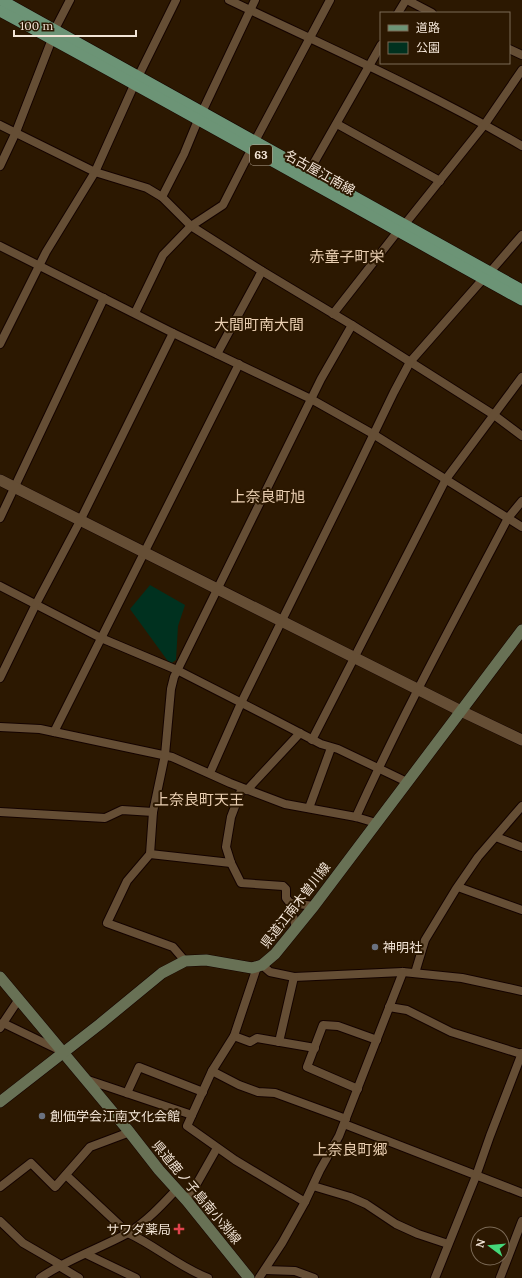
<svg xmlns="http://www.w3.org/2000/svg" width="522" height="1278" font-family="Lora,'Noto Sans JP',serif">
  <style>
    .green { fill: #00311f }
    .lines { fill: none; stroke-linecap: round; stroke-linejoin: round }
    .minor-casing { stroke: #140300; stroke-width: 10 }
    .tertiary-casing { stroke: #140300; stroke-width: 12 }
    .secondary-casing { stroke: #140300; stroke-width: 12 }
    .primary-casing { stroke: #140300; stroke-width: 12 }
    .minor { stroke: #654e35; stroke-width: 8 }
    .tertiary { stroke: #654e35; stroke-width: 11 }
    .secondary { stroke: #687155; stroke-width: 11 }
    .primary { stroke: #6c9476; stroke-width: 11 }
    .worship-dot { fill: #6b7280; stroke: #2c1801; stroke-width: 1.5 }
    .health-dot { fill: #e0444e; stroke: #2c1801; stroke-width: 1.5 }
    .labels { text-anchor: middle; stroke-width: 4; stroke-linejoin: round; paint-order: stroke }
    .shield { fill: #2c1801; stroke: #b7a796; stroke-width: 1 }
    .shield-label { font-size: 12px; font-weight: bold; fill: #f2e4d6 }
    .street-label { font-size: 13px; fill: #f2e4d6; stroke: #2c1801 }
    .poi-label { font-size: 13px; fill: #f2e4d6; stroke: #2c1801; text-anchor: start }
    .quarter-label { font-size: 15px; fill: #eacfb2; stroke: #2c1801 }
  </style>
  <rect width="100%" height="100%" fill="#2c1801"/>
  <!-- green -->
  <polygon class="green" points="150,585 185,605 178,626 176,660 170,664 130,609"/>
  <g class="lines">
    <!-- minor casing -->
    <g class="minor-casing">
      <g id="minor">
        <path d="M229,0C327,47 428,91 522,146"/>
        <polyline points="407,0 432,13"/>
        <polyline points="398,13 406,0"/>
        <polyline points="55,29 70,0"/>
        <polyline points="509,49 522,55"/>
        <polyline points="138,77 176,0"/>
        <polyline points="202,112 255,0"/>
        <polyline points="337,124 440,181"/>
        <polyline points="0,125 95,172 147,188 162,197 191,226 262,271 352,325 494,415 522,436"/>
        <polyline points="255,141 330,0"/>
        <polyline points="0,166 16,132 52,39"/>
        <polyline points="307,175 381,45"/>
        <polyline points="162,197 184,154 198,120"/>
        <polyline points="405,224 485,124 522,70"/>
        <polyline points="0,246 173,333 311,399 373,434 522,527"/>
        <polyline points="490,272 522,235"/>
        <polyline points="135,313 163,255 191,226 223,205 251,150"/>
        <polyline points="333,314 398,231"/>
        <polyline points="0,344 46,252 95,172 135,83"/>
        <polyline points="217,354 262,271"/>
        <polyline points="0,518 104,298"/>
        <polyline points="0,586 101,638 177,670 273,719 321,744 338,749 407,782"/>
        <polyline points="0,678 36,604 80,521 173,333"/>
        <polyline points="0,727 40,729 172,757 230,783 285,804 356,817 376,823"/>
        <polyline points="54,732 239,364"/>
        <polyline points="312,740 446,479 522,377"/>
        <polyline points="210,773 241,703 352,479 394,392 410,362 483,279"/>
        <polyline points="242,788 231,817 226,847 231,863 241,883 283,886 286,889 286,898 290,903 314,906"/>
        <polyline points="247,790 300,733"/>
        <polyline points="309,808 331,748"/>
        <polyline points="0,812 105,818 122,810 153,812"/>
        <path d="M356,817C402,715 456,617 508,518L522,501"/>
        <polyline points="496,837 522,847"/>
        <polyline points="150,854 231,863"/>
        <polyline points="458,887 522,910"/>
        <polyline points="290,903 296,928"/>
        <polyline points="185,961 173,947 107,923 127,881 150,854 153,812 165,755 171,689 174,677 321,379 352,325"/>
        <polyline points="262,965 270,972 294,977 403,972 462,978 522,991"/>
        <polyline points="257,967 234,1036 212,1071 187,1126 235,1160 305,1202"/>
        <polyline points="415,973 425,940 456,889 478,857 522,806"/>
        <polyline points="389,1007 407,1010 451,1032 521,1054"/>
        <polyline points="3,1023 19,999"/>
        <polyline points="0,1028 3,1023 59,1050"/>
        <polyline points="234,1036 250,1042 257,1038 315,1048"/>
        <polyline points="279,1042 294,977"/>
        <polyline points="212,1071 239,1085 258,1092 275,1093 346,1119"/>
        <polyline points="85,1079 192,1115"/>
        <polyline points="358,1089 307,1067 323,1025 338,1026 377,1040"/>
        <polyline points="127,1093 139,1067 203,1092"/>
        <polyline points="344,1124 522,1193"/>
        <path d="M66,1175L128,1233C156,1246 179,1267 208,1278"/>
        <polyline points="313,1186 350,1197 366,1204 396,1224 418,1234 448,1244"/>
        <polyline points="0,1187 31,1163 55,1187 90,1147 130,1132"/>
        <polyline points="187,1201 217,1148"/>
        <polyline points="0,1221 23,1243 61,1265"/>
        <polyline points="86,1254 136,1278"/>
        <polyline points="59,1266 79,1278"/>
        <polyline points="265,1270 295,1271 314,1278"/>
        <path d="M40,1278C67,1259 99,1249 128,1233C146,1222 161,1206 176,1190"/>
        <polyline points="259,1278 282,1243 305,1202 320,1170 339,1136 403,972"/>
        <polyline points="435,1278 476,1176 490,1136 522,1053"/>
        <polyline points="500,1278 522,1221"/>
      </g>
    </g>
    <!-- tertiary casing -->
    <g class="tertiary-casing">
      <polyline id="tertiary" points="0,480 461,711 522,740"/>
    </g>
    <!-- secondary casing -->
    <g class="secondary-casing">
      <g id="secondary">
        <polyline points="0,977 127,1129 159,1170 187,1201 249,1278"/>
        <polyline points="0,1102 100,1024 162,973 185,961 206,960 252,968 262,965 275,954 314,906 522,630"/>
      </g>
    </g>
    <!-- primary casing -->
    <g class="primary-casing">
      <g id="primary">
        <polyline points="1,0 522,290"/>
        <path d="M0,11C175,105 348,204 522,300"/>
      </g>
    </g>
    <!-- minor -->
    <use href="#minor" class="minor"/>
    <!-- tertiary -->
    <use href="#tertiary" class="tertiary"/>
    <!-- secondary -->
    <use href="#secondary" class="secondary"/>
    <!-- primary -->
    <use href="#primary" class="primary"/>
  </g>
  <!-- markers -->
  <g class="worship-dot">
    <circle cx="375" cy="947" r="4"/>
    <circle cx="42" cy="1116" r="4"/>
  </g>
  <path class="health-dot" d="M177 1223h4v4h4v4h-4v4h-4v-4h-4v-4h4z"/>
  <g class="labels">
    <!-- shield labels -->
    <rect class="shield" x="250" y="145" width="22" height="20" rx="3"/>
    <g class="shield-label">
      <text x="261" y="159">63</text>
    </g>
    <!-- street labels -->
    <g class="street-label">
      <text transform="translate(320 172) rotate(29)" y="5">名古屋江南線</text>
      <text transform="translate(295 905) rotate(-52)" y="5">県道江南木曽川線</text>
      <text transform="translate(197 1192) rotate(50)" y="5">県道鹿ノ子島南小渕線</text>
    </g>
    <!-- poi labels -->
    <g class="poi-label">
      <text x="383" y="952">神明社</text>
      <text x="50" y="1121">創価学会江南文化会館</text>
      <text x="171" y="1234" text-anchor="end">サワダ薬局</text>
    </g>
    <!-- quarter labels -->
    <g class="quarter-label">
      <text x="347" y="262">赤童子町栄</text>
      <text x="259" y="330">大間町南大間</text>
      <text x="268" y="502">上奈良町旭</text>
      <text x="199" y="805">上奈良町天王</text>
      <text x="350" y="1155">上奈良町郷</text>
    </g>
  </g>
  <!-- legend -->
  <rect x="380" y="12" width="130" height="52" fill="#2c1801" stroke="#7b6a56"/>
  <rect x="388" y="25" width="20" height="6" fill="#6c9476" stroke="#7b6a56"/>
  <text x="416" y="32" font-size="12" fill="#f2e4d6">道路</text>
  <rect x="388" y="42" width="20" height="12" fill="#00311f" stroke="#7b6a56"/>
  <text x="416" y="52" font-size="12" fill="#f2e4d6">公園</text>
  <!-- north arrow -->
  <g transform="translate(490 1246) rotate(286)"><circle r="19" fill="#2c1801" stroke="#7b6a56"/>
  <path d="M0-3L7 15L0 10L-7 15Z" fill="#45d77a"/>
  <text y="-6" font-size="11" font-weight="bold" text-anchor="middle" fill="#f2e4d6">N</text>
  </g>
  <!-- scale -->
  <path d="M14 30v6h122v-6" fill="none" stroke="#f2e4d6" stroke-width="2"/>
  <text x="20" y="30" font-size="12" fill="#f2e4d6" stroke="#2c1801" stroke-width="3" paint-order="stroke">100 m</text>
</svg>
